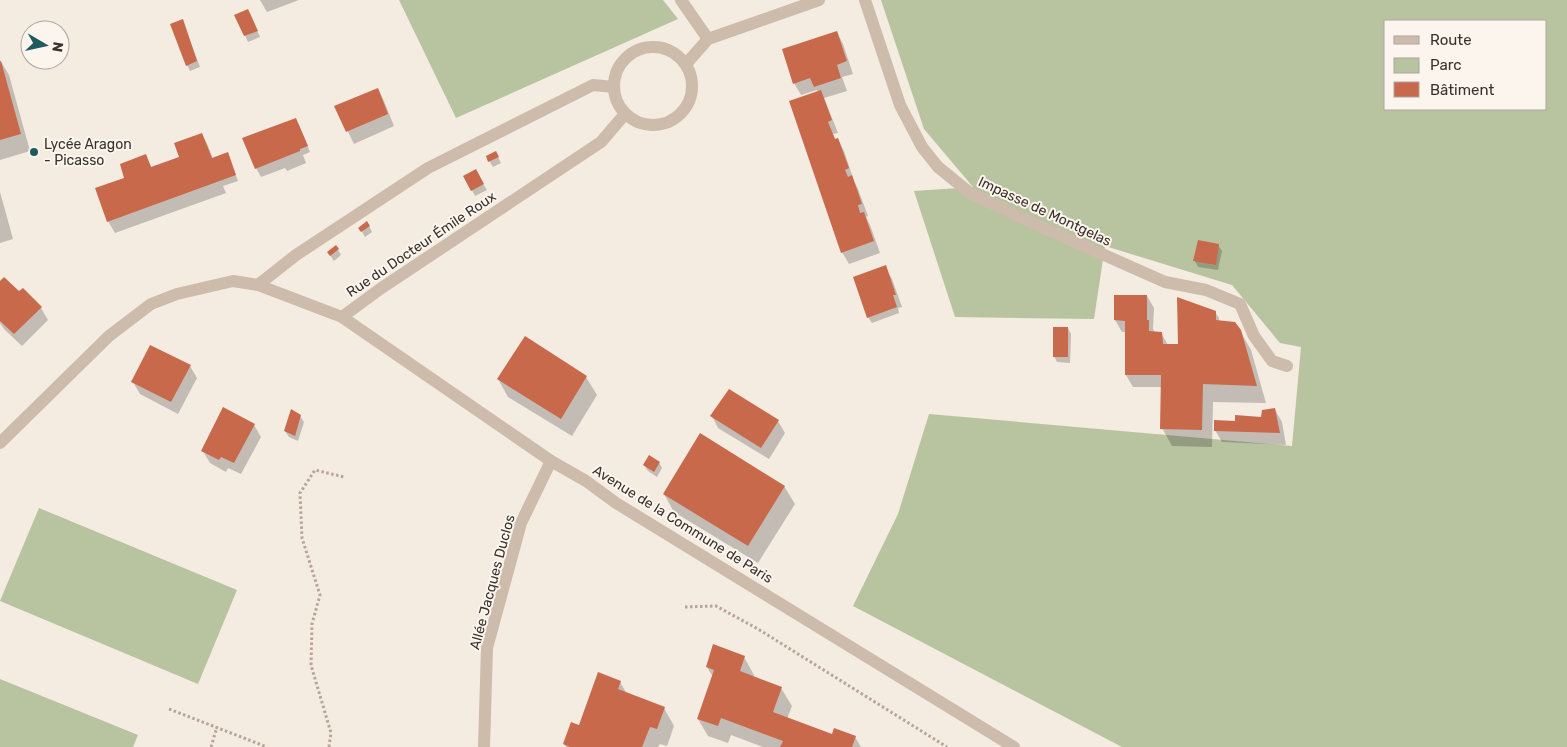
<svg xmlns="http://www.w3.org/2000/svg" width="1567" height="747" font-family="Rubik,sans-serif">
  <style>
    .green { fill: #b8c4a0; fill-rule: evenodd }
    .shadow { fill: #0003 }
    .building { fill: #c8694b }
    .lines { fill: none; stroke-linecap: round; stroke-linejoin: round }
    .path { stroke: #b9a596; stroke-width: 3; stroke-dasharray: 2.5 2.5; stroke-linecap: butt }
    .service { stroke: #cdbbac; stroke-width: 12 }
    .minor { stroke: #cdbbac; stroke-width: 12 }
    .tertiary { stroke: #cdbbac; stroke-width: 12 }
    .poi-dot { fill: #1f5a5e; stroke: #fbf5ee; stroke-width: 2 }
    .labels { text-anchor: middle; stroke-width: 4; stroke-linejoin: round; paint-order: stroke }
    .poi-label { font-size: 14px; fill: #3b302b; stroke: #fbf5ee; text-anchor: start }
    .street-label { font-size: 14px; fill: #3b302b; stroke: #fbf5ee }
  </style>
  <rect width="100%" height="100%" fill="#f4ebe1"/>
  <!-- green -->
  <g class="green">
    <polygon points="399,0 663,0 678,19 456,118"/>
    <path d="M881,0H1567V747H1122L853,606L898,514L929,414L1292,446L1301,347L1280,343L1232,285L1105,246L1094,319L955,317L914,191L973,187L924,129ZM1386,21H1546V109H1386Z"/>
    <polygon points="39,508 237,590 198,684 0,601"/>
    <polygon points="0,679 138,735 133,747 0,747"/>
  </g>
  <!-- shadow -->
  <g class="shadow">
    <polygon points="260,0 299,0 267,12"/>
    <polygon points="236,16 251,16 260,37 248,42"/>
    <polygon points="185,27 200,67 190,71 187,65"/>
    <polygon points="837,32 843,44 853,74 842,77 847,91 824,98 838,133 833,134 835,140 838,139 844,151 854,181 858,189 868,216 866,217 870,225 880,253 849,264 842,252 818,92 817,90 801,95 794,83"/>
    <polygon points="0,60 9,75 30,151 0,160"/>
    <polygon points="378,89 384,101 394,126 354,144 336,107"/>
    <polygon points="299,125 310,152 303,155 306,163 287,171 285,168 261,177 256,168"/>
    <polygon points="202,134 208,146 213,159 230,160 238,181 223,186 226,193 115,233 108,221 126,178 145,156 152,168 181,158"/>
    <polygon points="496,153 501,163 493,167 487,157"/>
    <polygon points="475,171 487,190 475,196 465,177"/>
    <polygon points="0,192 13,239 0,243"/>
    <polygon points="369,226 372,232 365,237 360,228"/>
    <polygon points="1218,245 1222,251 1218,270 1198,267 1195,261"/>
    <polygon points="338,250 341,255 334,261 328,252"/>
    <polygon points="885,267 892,279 902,307 898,308 899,313 872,323 868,317"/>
    <polygon points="0,283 19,293 41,308 48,320 22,346 4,329 0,323"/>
    <polygon points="1147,296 1154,308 1153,329 1155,333 1161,333 1168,345 1180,346 1215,312 1219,318 1219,322 1240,331 1251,350 1266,403 1213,402 1212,447 1172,446 1162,428 1162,387 1133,387 1126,375 1126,332 1122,332 1115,320"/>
    <polygon points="1068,328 1071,334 1070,363 1057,362 1054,356"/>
    <polygon points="525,337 586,377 597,395 572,436 508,397 498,379"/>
    <polygon points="190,366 197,378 178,414 140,394 133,382"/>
    <polygon points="1275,410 1282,422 1286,445 1222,442 1215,430 1236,422 1262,418"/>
    <polygon points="300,416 304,422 298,441 289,437 285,431"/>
    <polygon points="712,416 778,421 785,433 769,459 718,428"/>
    <polygon points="254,425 261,437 241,474 228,468 226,472 210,463 203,451"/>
    <polygon points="659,463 662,468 657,477 648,471 644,465"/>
    <polygon points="784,486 795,504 758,563 674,512 664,494"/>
    <polygon points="744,657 754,675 753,677 781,688 792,706 787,719 833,736 855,737 861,747 763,747 731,735 728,743 708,736 698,719 713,677 707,667"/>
    <polygon points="620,682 627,694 664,708 674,726 667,746 660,744 658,747 566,747 564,744"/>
  </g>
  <!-- building -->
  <g class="building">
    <polygon points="248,9 258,31 244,36 234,15"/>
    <polygon points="183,19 197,61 186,66 170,24"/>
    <polygon points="837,31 847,61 837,65 841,78 814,87 810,78 793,84 782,49"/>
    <polygon points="1,61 21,134 0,140 0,62"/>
    <polygon points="378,88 388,114 346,132 334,106"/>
    <polygon points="821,90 832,120 828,122 835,139 838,138 849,168 845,170 848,177 852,175 862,204 858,205 860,213 864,212 874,241 841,253 789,101"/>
    <polygon points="296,118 308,146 300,149 300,151 255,169 242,138"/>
    <polygon points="202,133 212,158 228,152 236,175 107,222 95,188 124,178 120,164 146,154 151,167 179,157 174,143"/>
    <polygon points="496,151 499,157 488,162 486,156"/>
    <polygon points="476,169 484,184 471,191 463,176"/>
    <polygon points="367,221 370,226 361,232 358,228"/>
    <polygon points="1198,240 1219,244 1216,265 1193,261"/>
    <polygon points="336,245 339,249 330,256 327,252"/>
    <polygon points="886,265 896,295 893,295 897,307 867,318 853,277"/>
    <polygon points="4,277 19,291 23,288 42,307 14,334 0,321 0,281"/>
    <polygon points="1114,295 1147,295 1147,320 1149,320 1149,331 1162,332 1163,344 1178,344 1177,297 1216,311 1216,320 1235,322 1241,330 1257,386 1203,384 1202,430 1160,429 1161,375 1125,375 1125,321 1114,320"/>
    <rect x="1053" y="327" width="15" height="30"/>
    <polygon points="525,336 587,376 561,419 497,379"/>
    <polygon points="150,345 191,365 171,402 131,382"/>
    <polygon points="729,389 779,420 761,448 710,416"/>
    <polygon points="223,407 255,424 234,463 221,457 219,460 201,451"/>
    <polygon points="1275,408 1280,433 1214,431 1214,420 1235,421 1235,415 1261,417 1262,410"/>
    <polygon points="291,409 301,415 295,436 284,431"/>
    <polygon points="700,433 785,486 748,546 663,494"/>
    <polygon points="649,455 660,462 654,472 643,465"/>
    <polygon points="713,644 745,656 740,671 782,687 773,712 832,734 834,728 856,736 852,747 780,747 783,741 721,718 718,726 697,719 714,670 706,667"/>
    <polygon points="598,672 621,681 618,689 665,707 657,729 650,727 642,747 570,747 563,744 571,722 579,725"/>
  </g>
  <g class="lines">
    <!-- path -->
    <g class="path">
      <polyline points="685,607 716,606 758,629 947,747"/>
      <polyline points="169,709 267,747"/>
      <polyline points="211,747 217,727"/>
      <polyline points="329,747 331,733 311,665 312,624 320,595 302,538 300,493 315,470 344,477"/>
    </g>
    <!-- service -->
    <g class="service">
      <polyline points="938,167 970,193 1048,230 1165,282 1206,290 1240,304 1254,336 1272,361 1287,366"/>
      <polyline points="258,285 296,255 428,168 593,85 614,87"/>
    </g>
    <!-- minor -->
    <g class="minor">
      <polyline points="681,0 708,39"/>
      <polyline points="865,0 900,105 922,147 938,167"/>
      <polyline points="342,317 551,461 586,481 616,503 1014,747"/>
      <polyline points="484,747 487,648 521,523 551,461"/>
    </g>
    <!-- tertiary -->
    <g class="tertiary">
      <circle cx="653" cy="86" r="39"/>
      <polyline points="686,64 708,39 819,0"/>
      <polyline points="0,443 109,336 151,304 177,294 233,281 258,285 342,317 380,289 601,142 625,114"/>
    </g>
  </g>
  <!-- markers -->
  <circle class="poi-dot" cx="34" cy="152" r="5"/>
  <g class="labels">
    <!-- poi labels -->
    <g class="poi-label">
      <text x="44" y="149">Lycée Aragon<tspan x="44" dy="16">- Picasso</tspan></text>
    </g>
    <!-- street labels -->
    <g class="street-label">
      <text transform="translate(1045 211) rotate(25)" y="5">Impasse de Montgelas</text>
      <text transform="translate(421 244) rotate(-34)" y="5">Rue du Docteur Émile Roux</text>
      <text transform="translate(683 524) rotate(32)" y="5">Avenue de la Commune de Paris</text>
      <text transform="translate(492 582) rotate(-75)" y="5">Allée Jacques Duclos</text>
    </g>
  </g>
  <!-- legend -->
  <rect x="1384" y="20" width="162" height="90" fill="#fbf5ee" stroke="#aea6a0"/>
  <rect x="1394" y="36" width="25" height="8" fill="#cdbbac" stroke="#aea6a0"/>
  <text x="1430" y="45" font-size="15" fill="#3b302b">Route</text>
  <rect x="1394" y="58" width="25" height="15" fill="#b8c4a0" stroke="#aea6a0"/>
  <text x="1430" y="70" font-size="15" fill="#3b302b">Parc</text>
  <rect x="1394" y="82" width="25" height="15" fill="#c8694b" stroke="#aea6a0"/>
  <text x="1430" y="95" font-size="15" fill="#3b302b">Bâtiment</text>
  <!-- north arrow -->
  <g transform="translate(45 45) rotate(99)"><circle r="24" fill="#fbf5ee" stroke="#aea6a0"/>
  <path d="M0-4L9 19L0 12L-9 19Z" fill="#1f5a5e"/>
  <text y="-8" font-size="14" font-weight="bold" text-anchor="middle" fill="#3b302b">N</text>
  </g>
</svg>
